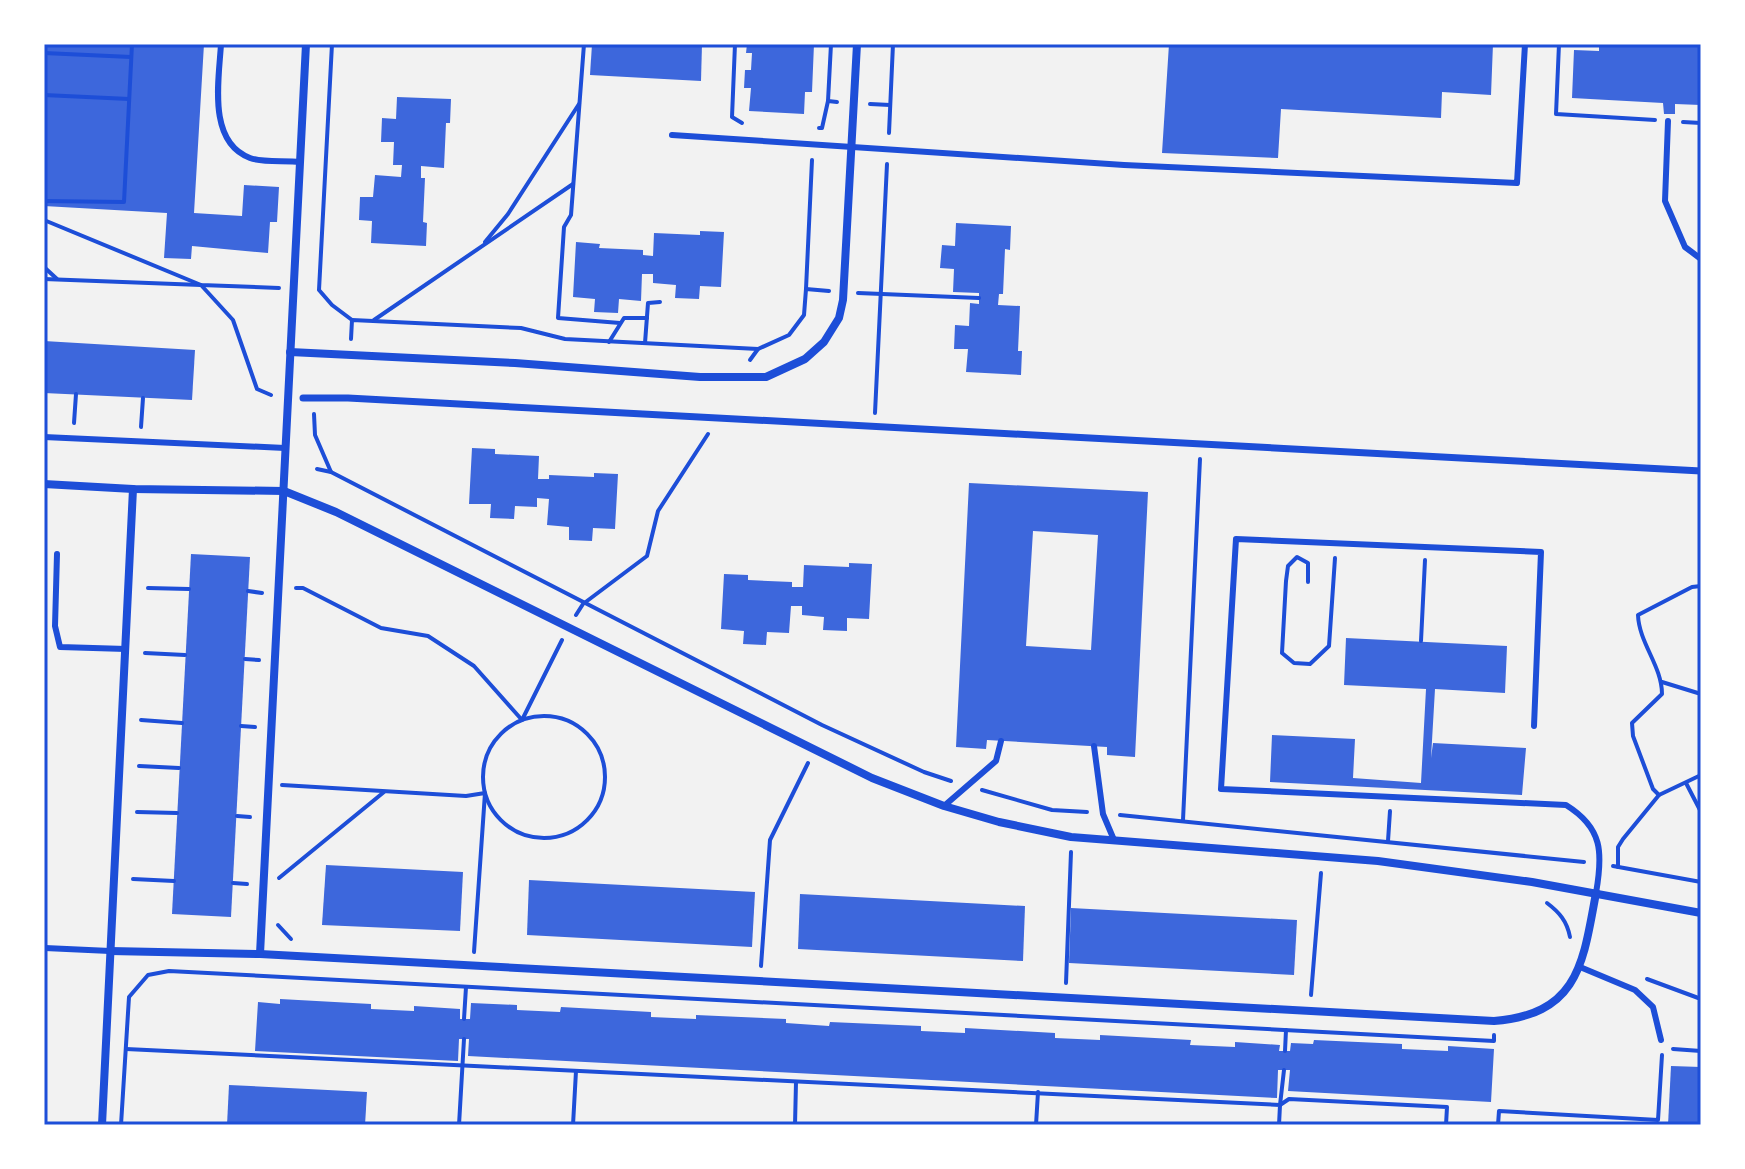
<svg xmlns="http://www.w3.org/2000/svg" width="1745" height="1169" font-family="'Asap Condensed',sans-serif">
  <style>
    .building { fill: #3d67dc; fill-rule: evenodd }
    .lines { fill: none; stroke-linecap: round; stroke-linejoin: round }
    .path { stroke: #1d4ed8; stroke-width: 4 }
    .service { stroke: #1d4ed8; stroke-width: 6 }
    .pedestrian { stroke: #1d4ed8; stroke-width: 7 }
    .minor { stroke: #1d4ed8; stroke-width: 8 }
    .neatline { fill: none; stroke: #1d4ed8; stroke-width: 3 }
  </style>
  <rect width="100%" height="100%" fill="#f2f2f2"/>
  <!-- building -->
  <g class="building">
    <polygon points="44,44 204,44 194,213 242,216 244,185 279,187 277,222 270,222 268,253 192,246 191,259 164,258 167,213 44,206"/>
    <polygon points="592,44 702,44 701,81 590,75"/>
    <polygon points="747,44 814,44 812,92 805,92 804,114 749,111 751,88 744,88 745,70 751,70 752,53 746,53"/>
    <polygon points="1169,44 1389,44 1445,47 1445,44 1493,44 1491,95 1442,92 1441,118 1281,109 1278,158 1162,153"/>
    <polygon points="1599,44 1701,44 1701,105 1675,104 1675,114 1664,114 1663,103 1572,98 1574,50 1599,51"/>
    <polygon points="397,97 451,99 450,123 446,123 444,168 421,166 421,178 425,178 423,222 427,223 426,246 371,243 372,221 359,220 360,197 373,197 375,175 401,177 402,165 393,165 394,142 381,142 382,118 396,119"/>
    <polygon points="956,223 1011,226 1010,250 1005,249 1003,294 999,294 998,305 1020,306 1018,351 1022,351 1021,375 966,372 968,349 954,349 955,325 969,326 970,303 979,304 979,293 953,292 954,269 940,268 942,245 955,246"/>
    <polygon points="700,231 724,232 721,287 700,286 699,299 675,298 676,285 653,283 653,274 642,274 641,301 619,299 618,313 594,312 595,299 573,297 576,242 600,244 599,248 643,250 643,255 653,256 654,233 700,235"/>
    <polygon points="44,341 195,350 192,400 44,393"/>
    <polygon points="472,448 495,449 495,454 539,456 538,479 549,479 549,475 594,477 594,473 618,474 615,529 593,528 592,541 569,540 569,527 547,525 549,499 537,498 537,507 515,506 514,519 490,518 491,504 469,504"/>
    <path d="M969,483L1148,492L1135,757L1107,755V747L987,740L986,749L956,747ZM1033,531L1098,535L1091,650L1026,646Z"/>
    <polygon points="191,554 250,557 231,917 172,914"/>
    <polygon points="849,563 872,564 869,619 847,618 847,631 823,630 824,617 802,615 802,606 791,606 789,633 767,632 766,645 743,644 744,631 721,629 724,574 748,575 748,580 792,582 792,587 803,587 804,565 849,567"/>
    <polygon points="1346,638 1507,646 1505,693 1435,689 1431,758 1433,743 1526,748 1522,795 1270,782 1272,735 1355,739 1353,778 1421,783 1426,689 1344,685"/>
    <polygon points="326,865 463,872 460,931 322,925"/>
    <polygon points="529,880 755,892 752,947 527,935"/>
    <polygon points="800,894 1025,906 1023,961 798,949"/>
    <polygon points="1071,908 1297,920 1294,975 1069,963"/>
    <polygon points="280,999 371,1004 371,1009 414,1011 414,1006 460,1009 460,1019 470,1019 471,1003 517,1005 517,1010 560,1012 561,1007 651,1012 651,1017 696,1019 696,1015 786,1019 786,1023 829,1026 830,1022 921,1026 921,1031 965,1033 965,1028 1055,1033 1055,1038 1100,1040 1100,1035 1191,1040 1190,1045 1235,1047 1235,1042 1280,1045 1279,1051 1290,1051 1291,1043 1313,1044 1314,1040 1402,1044 1402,1049 1448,1051 1448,1046 1494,1049 1491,1102 1288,1091 1290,1070 1278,1070 1277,1098 468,1056 469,1039 459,1039 458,1061 255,1051 258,1002 280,1004"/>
    <polygon points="1671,1066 1701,1067 1701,1125 1668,1125"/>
    <polygon points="229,1085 367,1092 365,1125 227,1125"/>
  </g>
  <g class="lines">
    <!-- path -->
    <g class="path">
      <polyline points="332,44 319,290 332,305 352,320"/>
      <polyline points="584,44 571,215 564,227 558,318 620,323"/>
      <polyline points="735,44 732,117 742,123"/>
      <polyline points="831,44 828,101 837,102"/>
      <polyline points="1559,44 1556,114 1655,120"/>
      <polyline points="44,53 131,57"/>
      <polyline points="44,95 129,99"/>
      <polyline points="870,104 890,105"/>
      <polyline points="1683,122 1701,123"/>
      <polyline points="819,128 822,128 828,101"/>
      <polyline points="889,133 893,44"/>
      <polyline points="44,201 124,202 132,44"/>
      <polyline points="44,220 201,285 279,288"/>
      <polyline points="485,242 508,214 579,104"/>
      <polyline points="44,267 57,279"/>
      <polyline points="44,279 201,285 233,320 257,389 271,395"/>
      <polyline points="806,289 812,160"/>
      <polyline points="858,293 979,298"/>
      <polyline points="374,320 573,184"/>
      <polyline points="351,339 352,320 521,328 565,339 758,349 789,335 804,315 806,289 829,291"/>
      <polyline points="609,342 624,318 647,318"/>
      <polyline points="645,343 648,303 660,302"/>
      <polyline points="750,360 758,349"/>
      <polyline points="875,413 887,164"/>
      <polyline points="314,414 315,435 331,472 822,725 924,772 951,781"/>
      <polyline points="74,423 76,394"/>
      <polyline points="141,427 143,398"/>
      <polyline points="317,469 331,472"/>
      <polyline points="1308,582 1308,563 1297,557 1288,566 1286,581 1282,653 1294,663 1310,664 1329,646 1335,558"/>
      <path d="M1701,586L1692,587L1638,615C1639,643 1662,666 1662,694L1632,723L1633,736L1653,789L1659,795L1701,775"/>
      <polyline points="148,588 189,589"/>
      <polyline points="296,588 303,588 381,628 428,636 474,666 522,720 562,640"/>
      <polyline points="248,591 262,593"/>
      <polyline points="576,615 583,604 647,556 658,511 708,434"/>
      <polyline points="1421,641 1425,560"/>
      <polyline points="145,653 185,655"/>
      <polyline points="245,659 259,660"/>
      <polyline points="1662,682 1701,694"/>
      <circle cx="544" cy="777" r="61"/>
      <polyline points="141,720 182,723"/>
      <polyline points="241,726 255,727"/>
      <polyline points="139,766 179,768"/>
      <polyline points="1686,783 1701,812"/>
      <polyline points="282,785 466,796 485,793 474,952"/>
      <polyline points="982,790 1052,810 1087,812"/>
      <polyline points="137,812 177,813"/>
      <polyline points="1120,815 1584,862"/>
      <polyline points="237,816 250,817"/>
      <polyline points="1183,820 1200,459"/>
      <polyline points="1388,841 1390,811"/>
      <polyline points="1613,866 1701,882"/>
      <polyline points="1618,867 1618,847 1623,839 1659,795"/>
      <polyline points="279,878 384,792"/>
      <polyline points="133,879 174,881"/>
      <polyline points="233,883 247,884"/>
      <path d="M1547,903C1559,912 1567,921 1570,937"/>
      <polyline points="278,925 291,939"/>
      <polyline points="761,966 770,840 808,763"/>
      <polyline points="1647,979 1701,999"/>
      <polyline points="1066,983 1071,852"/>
      <polyline points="1311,995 1321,873"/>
      <polyline points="464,1019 466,987"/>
      <polyline points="126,1049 1280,1105 1279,1125"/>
      <polyline points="1673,1049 1701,1051"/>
      <polyline points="1285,1051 1286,1030"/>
      <polyline points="1280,1105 1289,1099 1447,1107 1446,1125"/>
      <polyline points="1280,1105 1284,1070"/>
      <polyline points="121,1125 129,997 148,975 169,971 1494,1041 1494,1035"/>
      <polyline points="459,1125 464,1039"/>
      <polyline points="573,1125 576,1071"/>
      <polyline points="795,1125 796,1082"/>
      <polyline points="1036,1125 1038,1092"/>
      <polyline points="1498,1125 1499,1111 1658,1120 1662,1055"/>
    </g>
    <!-- service -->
    <g class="service">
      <path d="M221,44C219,79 207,142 250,158C263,163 285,160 300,162"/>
      <polyline points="1668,121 1665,201 1685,247 1701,259"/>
      <polyline points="672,135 1124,165 1517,183 1525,44"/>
      <polyline points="44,437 285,448"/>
      <polyline points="57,554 55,626 60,647 126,649"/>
      <path d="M1534,726L1541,552L1236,539L1221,789L1566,805C1603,828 1603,853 1596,893"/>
      <polyline points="1094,746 1103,814 1114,840"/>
      <polyline points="944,806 996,761 1001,741"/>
      <polyline points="45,948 110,951"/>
      <polyline points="1580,967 1635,990 1653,1007 1661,1040"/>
    </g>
    <!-- pedestrian -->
    <path class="pedestrian" d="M303,398H348C799,421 1250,448 1701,471"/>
    <!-- minor -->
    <g class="minor">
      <polyline points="290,352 515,363 700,377 766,377 805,359 824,342 839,318 843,300 857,44"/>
      <polyline points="44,484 133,489 284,491 336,512 872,778 944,806 999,822 1071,837 1378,861 1532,882 1701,913"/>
      <path d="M110,951L260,954L1494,1021C1579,1014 1583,963 1596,893"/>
      <polyline points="260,954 306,44"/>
      <polyline points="102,1125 133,489"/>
    </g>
  </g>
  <!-- border -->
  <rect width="1745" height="1169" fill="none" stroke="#ffffff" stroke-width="92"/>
  <rect x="46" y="46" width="1653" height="1077" class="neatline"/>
</svg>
